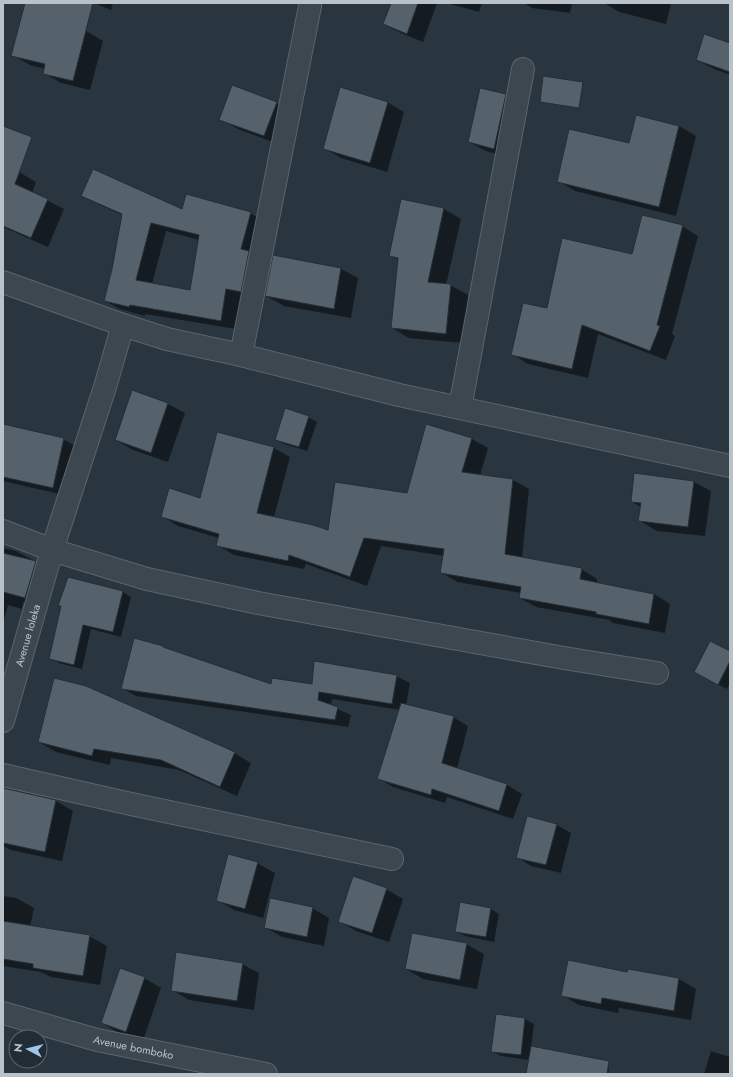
<svg xmlns="http://www.w3.org/2000/svg" width="733" height="1077" font-family="Jost,sans-serif">
  <style>
    .shadow { fill: #0007; fill-rule: evenodd }
    .building { fill: #55626b; stroke: #242e36; fill-rule: evenodd }
    .lines { fill: none; stroke-linecap: round; stroke-linejoin: round }
    .street-casing { stroke: #5b656c; stroke-width: 24 }
    .street { stroke: #3d474f; stroke-width: 22 }
    .labels { text-anchor: middle; stroke-width: 3; stroke-linejoin: round; paint-order: stroke }
    .street-label { font-size: 11px; fill: #bac2c9; stroke: #222c34 }
  </style>
  <rect width="100%" height="100%" fill="#29353f"/>
  <!-- shadow -->
  <g class="shadow">
    <polygon points="94,3 113,3 111,10"/>
    <polygon points="392,3 437,3 423,42 401,33 384,24"/>
    <polygon points="447,3 482,3 479,12"/>
    <polygon points="524,3 572,3 570,13 532,8"/>
    <polygon points="604,3 671,3 666,24 619,12"/>
    <polygon points="23,15 86,31 103,41 90,90 61,83 44,73 45,69 30,65 13,55"/>
    <polygon points="730,44 730,75 714,69 697,60"/>
    <polygon points="505,94 522,104 511,158 486,151 469,142"/>
    <polygon points="387,102 404,112 387,172 341,158 324,148"/>
    <polygon points="276,103 293,113 281,145 238,129 221,119"/>
    <polygon points="679,126 696,136 676,216 575,191 558,181 629,144"/>
    <polygon points="3,170 19,172 36,182 32,193 64,209 48,247 3,227"/>
    <path d="M83,195L183,210L250,213L266,222L236,329L145,314V316L120,309L105,301L113,269L122,215L98,204ZM166,231L199,240L191,291L152,284Z"/>
    <polygon points="444,209 461,219 446,285 450,285 468,295 463,343 409,338 392,328 399,260 390,255"/>
    <polygon points="682,226 698,236 672,334 675,336 666,360 598,334 588,378 528,364 512,354 547,310"/>
    <polygon points="274,257 341,269 358,278 351,318 284,306 266,296"/>
    <polygon points="133,391 168,404 185,413 168,462 133,450 116,440"/>
    <polygon points="308,417 317,422 307,451 284,444 276,439"/>
    <polygon points="427,426 472,439 488,448 480,476 513,480 529,489 522,558 581,569 597,579 597,583 654,594 670,604 665,633 613,623 610,620 536,607 520,598 521,593 457,582 441,572 444,556 381,546 367,586 306,564 304,569 234,555 217,545 219,538 178,526 162,516 201,499 274,448 290,457 274,517 329,532 408,494"/>
    <polygon points="63,439 79,448 68,496 3,481 3,449"/>
    <polygon points="694,482 711,491 705,536 657,531 640,521 641,507 632,502"/>
    <polygon points="3,548 16,551 53,571 42,607 23,602 22,609 8,605 3,624"/>
    <polygon points="69,578 123,592 131,597 121,637 91,629 82,669 59,663 50,658"/>
    <polygon points="730,652 730,683 727,689 703,677"/>
    <polygon points="396,676 410,683 406,705 453,717 468,726 457,769 507,785 522,794 513,819 447,797 445,803 393,787 378,778 400,710 332,699 331,706 351,715 348,727 136,696 122,688 313,685"/>
    <polygon points="39,742 234,753 251,763 237,796 179,770 111,758 110,765 56,752"/>
    <polygon points="3,799 56,801 73,811 62,861 11,850 3,846"/>
    <polygon points="528,817 557,825 571,833 561,873 531,866 517,857"/>
    <polygon points="257,863 275,873 263,918 234,910 217,900"/>
    <polygon points="386,889 403,899 389,942 356,931 339,921"/>
    <polygon points="3,896 16,898 34,908 30,927 89,936 107,946 100,985 51,977 41,972 3,966"/>
    <polygon points="312,908 329,918 324,946 282,937 265,927"/>
    <polygon points="491,909 499,914 494,942 465,936 456,931"/>
    <polygon points="466,944 484,954 477,989 423,979 406,969"/>
    <polygon points="242,964 259,973 254,1010 189,1000 172,990"/>
    <polygon points="629,970 679,979 696,989 691,1020 619,1008 618,1013 579,1005 562,995 628,973"/>
    <polygon points="144,978 161,988 143,1041 119,1033 102,1023"/>
    <polygon points="497,1016 525,1019 534,1024 531,1047 592,1058 609,1068 608,1074 527,1074 529,1060 501,1056 492,1051"/>
    <polygon points="711,1051 730,1057 730,1074 704,1074"/>
  </g>
  <!-- building -->
  <g class="building">
    <polygon points="25,3 93,3 73,81 43,74 45,64 11,56"/>
    <polygon points="391,3 418,3 407,34 383,24"/>
    <polygon points="704,34 730,43 730,72 696,60"/>
    <polygon points="543,76 583,82 579,108 540,102"/>
    <polygon points="232,85 277,102 264,136 219,120"/>
    <polygon points="340,87 388,102 370,163 323,149"/>
    <polygon points="480,88 506,94 494,149 468,142"/>
    <polygon points="636,115 679,126 659,207 557,182 569,129 629,143"/>
    <polygon points="3,126 32,137 15,184 48,199 31,238 3,226"/>
    <path d="M93,169L182,209L186,194L251,212L241,249L249,251L241,292L226,289L221,321L130,305L129,307L104,301L112,269L122,214L81,196ZM151,223L199,235L190,290L136,280Z"/>
    <polygon points="401,199 444,208 428,282 451,284 446,334 391,328 398,258 389,256"/>
    <polygon points="642,215 683,225 657,325 660,326 650,351 582,325 572,369 511,355 523,303 547,308 562,238 632,254"/>
    <polygon points="273,255 341,268 334,309 265,296"/>
    <polygon points="132,390 168,403 151,453 115,440"/>
    <polygon points="285,408 309,416 299,447 275,440"/>
    <polygon points="3,424 64,438 53,488 3,477"/>
    <polygon points="426,424 472,438 462,472 513,479 505,554 582,568 580,579 654,594 649,624 596,614 596,612 519,598 521,587 440,573 444,549 364,538 350,577 289,555 288,561 216,546 219,534 161,517 169,488 200,498 217,432 274,447 257,513 313,525 328,530 335,482 407,493"/>
    <polygon points="634,473 694,481 688,527 638,521 641,503 631,502"/>
    <polygon points="3,553 36,561 25,598 3,592"/>
    <polygon points="68,577 123,591 113,632 83,625 74,665 49,659 61,606 58,606"/>
    <polygon points="134,638 163,646 163,647 271,684 272,678 312,684 314,661 397,675 392,704 319,692 318,700 338,707 335,720 121,689"/>
    <polygon points="710,641 730,651 730,661 718,685 694,672"/>
    <polygon points="54,678 86,686 235,752 220,787 161,760 94,749 92,756 38,742"/>
    <polygon points="401,703 454,716 442,763 507,784 499,811 432,789 431,795 377,779"/>
    <polygon points="3,788 56,800 45,852 3,843"/>
    <polygon points="527,816 557,824 546,865 516,858"/>
    <polygon points="228,854 258,862 245,909 216,901"/>
    <polygon points="353,876 387,888 372,933 338,922"/>
    <polygon points="270,898 313,907 307,937 264,928"/>
    <polygon points="460,902 491,908 486,937 455,932"/>
    <polygon points="3,921 90,935 83,976 33,968 33,964 3,959"/>
    <polygon points="412,933 467,943 460,980 405,969"/>
    <polygon points="176,952 243,963 237,1001 171,991"/>
    <polygon points="568,960 627,972 628,969 679,978 674,1011 602,998 601,1004 561,996"/>
    <polygon points="120,968 145,977 126,1032 101,1023"/>
    <polygon points="496,1014 525,1018 521,1055 491,1052"/>
    <polygon points="531,1046 609,1061 607,1074 526,1074"/>
  </g>
  <g class="lines">
    <!-- street casing -->
    <g class="street-casing">
      <g id="street">
        <polyline points="3,282 123,325"/>
        <polyline points="241,355 310,6"/>
        <polyline points="460,408 523,69"/>
        <polyline points="3,531 52,550 147,579 258,603 564,658 657,673"/>
        <path id="s1" d="M3,721L52,550L105,387L123,325L167,339L241,355L399,395L730,466"/>
        <polyline points="3,775 131,804 392,859"/>
        <path id="s2" d="M3,1013L97,1040L266,1074"/>
      </g>
    </g>
    <!-- street -->
    <use href="#street" class="street"/>
  </g>
  <g class="labels">
    <!-- street labels -->
    <g class="street-label">
      <text dy="4" stroke="none"><textPath href="#s1" startOffset="89">Avenue loleka</textPath></text>
      <text dy="4" stroke="none"><textPath href="#s2" startOffset="135">Avenue bomboko</textPath></text>
    </g>
  </g>
  <!-- border -->
  <rect width="733" height="1077" fill="none" stroke="#bac2c9" stroke-width="8"/>
  <!-- north arrow -->
  <g transform="translate(28 1049) rotate(277)"><circle r="19" fill="#222c34" stroke="#5f6870"/>
  <path d="M0-3L7 15L0 10L-7 15Z" fill="#9cc6ec"/>
  <text y="-6" font-size="11" font-weight="bold" text-anchor="middle" fill="#bac2c9">N</text>
  </g>
</svg>
